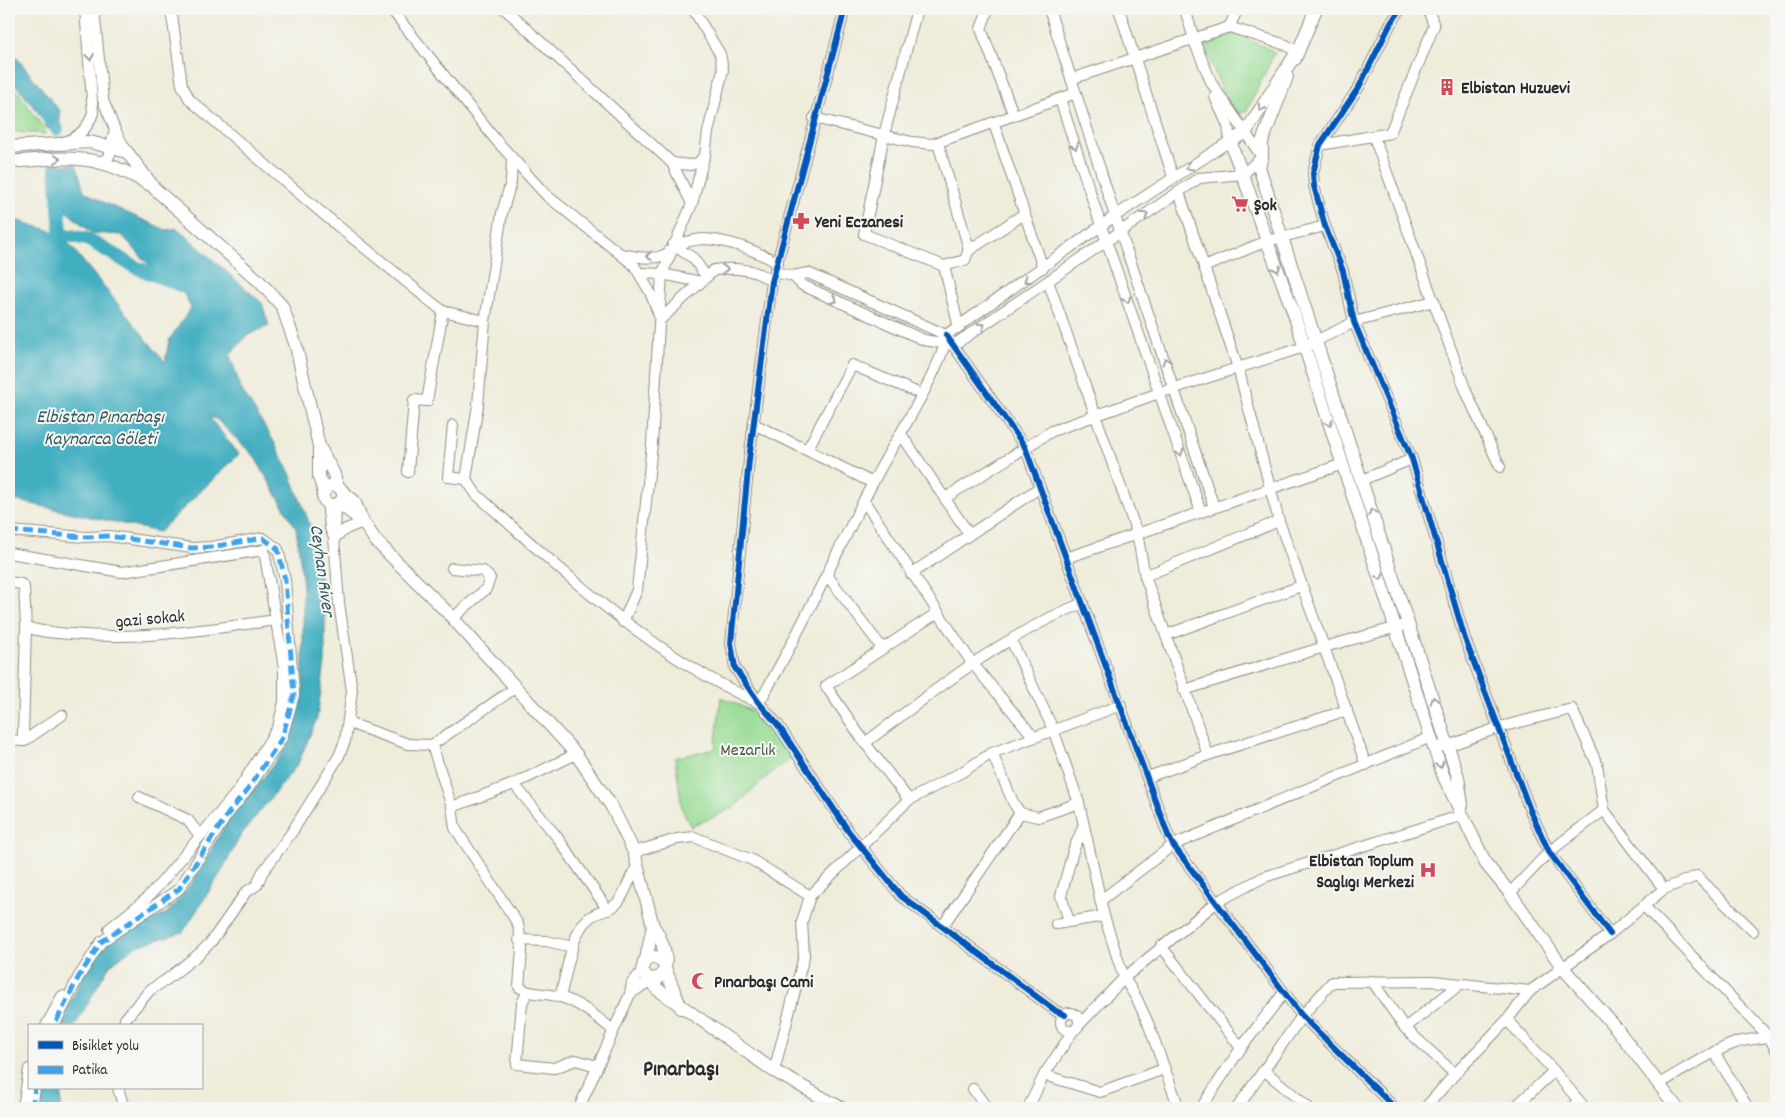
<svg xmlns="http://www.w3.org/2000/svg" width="1785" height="1117" font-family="Dekko,sans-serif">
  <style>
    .green { fill: #98dc94; stroke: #628460 }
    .water { fill: #43afc1; stroke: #376d76 }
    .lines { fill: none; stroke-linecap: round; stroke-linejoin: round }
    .river { stroke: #43afc1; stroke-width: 14 }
    .minor-casing { stroke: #8d8c82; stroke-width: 12 }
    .major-casing { stroke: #8d8c82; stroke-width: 14 }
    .minor { stroke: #fff; stroke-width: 10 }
    .major { stroke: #fff; stroke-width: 12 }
    .quiet { stroke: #3ea3eb; stroke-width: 5; stroke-dasharray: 10 5; stroke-linecap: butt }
    .cycleway-casing { stroke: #f6f6f2; stroke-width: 9 }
    .cycleway { stroke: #0057b8; stroke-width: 6 }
    .oneway { stroke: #a0a0a0 }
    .labels { text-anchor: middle; stroke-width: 4; stroke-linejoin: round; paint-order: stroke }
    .poi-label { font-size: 18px; font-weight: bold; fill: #2b2b2b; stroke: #f6f6f2; text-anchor: start }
    .street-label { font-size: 18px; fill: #2b2b2b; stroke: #f6f6f2 }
    .park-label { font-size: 18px; fill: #465745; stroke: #f6f6f2 }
    .water-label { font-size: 19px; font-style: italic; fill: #335960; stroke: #f6f6f2 }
    .district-label { font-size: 22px; font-weight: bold; fill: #2b2b2b; stroke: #f6f6f2 }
  </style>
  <rect width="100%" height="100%" fill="#f6f6f2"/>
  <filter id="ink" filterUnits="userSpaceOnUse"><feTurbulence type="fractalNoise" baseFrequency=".02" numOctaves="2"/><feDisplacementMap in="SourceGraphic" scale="10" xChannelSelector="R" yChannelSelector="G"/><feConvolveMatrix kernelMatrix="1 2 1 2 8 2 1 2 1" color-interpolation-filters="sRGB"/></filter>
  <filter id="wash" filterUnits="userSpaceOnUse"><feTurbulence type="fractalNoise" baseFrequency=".0096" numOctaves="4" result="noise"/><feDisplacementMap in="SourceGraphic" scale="20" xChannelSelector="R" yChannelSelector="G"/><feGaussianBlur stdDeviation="1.12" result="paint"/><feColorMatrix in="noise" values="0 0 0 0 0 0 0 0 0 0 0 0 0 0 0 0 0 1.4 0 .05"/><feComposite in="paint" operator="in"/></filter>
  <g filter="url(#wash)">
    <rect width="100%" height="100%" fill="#efecda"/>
    <!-- green -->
    <g class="green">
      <polygon points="1235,33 1275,52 1246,112 1231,114 1204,45"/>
      <polygon points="9,80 44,128 45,134 17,132 10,127"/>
      <path d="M721,697C763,716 769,717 792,758L765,778L733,808L691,827L682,809L675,758L715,749Z"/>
    </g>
    <!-- water -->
    <g class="water">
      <polygon points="9,48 60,111 60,121 47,129 41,116 9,77"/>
      <polygon points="76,164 84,191 105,203 166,230 177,228 262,303 269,326 248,335 230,355 241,389 273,440 290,473 314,535 325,611 325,663 317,718 298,764 241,835 220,874 183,932 134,947 109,966 75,1026 59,1026 83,975 105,944 167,913 192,882 234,810 256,787 286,748 303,691 303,585 296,528 254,456 216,419 209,417 239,454 159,532 9,499 9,218 61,234 165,362 169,340 191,308 181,288 146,262 122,235 92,233 66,211 62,165"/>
      <polygon points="40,1088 62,1088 61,1108 39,1108"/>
    </g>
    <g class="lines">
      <!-- river -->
      <g class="river">
        <polyline points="43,109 57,129"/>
        <polyline points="56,168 61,234 87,239 135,267 195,291"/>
      </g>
    </g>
  </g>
  <g filter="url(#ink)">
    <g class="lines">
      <!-- minor casing -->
      <g class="minor-casing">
        <g id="minor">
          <polyline points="94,9 103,100 115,130 127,152"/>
          <polyline points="171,9 182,85 190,100 322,213 430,301 443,311 485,321"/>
          <polyline points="391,9 495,139 546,195 634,265 650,292 660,318"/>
          <polyline points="505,9 672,163 692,204 662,274 652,444 637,590 623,622"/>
          <polyline points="845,9 772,282 749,460 731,643 735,668 759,703 778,725 849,832 901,896 1056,1011 1065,1015"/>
          <polyline points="917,9 884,135 864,234 944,266 965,260 969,249 938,143"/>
          <polyline points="988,9 981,29 1014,116"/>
          <polyline points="1049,9 1115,216 1214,507"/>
          <polyline points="1119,9 1173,177"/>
          <polyline points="1185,9 1196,46"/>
          <polyline points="1401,9 1391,23 1359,87 1320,145 1313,173 1314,186 1325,226 1343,271 1354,322 1412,459 1465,639 1530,810 1549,852 1610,934"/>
          <polyline points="1229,27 1238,9"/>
          <polyline points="1071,79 1229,27 1286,45 1297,52"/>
          <polyline points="1060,99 1101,226 1201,512"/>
          <polyline points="814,118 912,142 933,144 1076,93"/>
          <polyline points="994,124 1043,268"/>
          <polyline points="1374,137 1466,391 1500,467"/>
          <path d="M63,142C79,138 88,128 93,113L85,9"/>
          <polyline points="1320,145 1390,133 1434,26 1428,9"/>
          <path d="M512,159L511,182L502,213L485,321L478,405L466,479L476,494C563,572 651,655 759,703C803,628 838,548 879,471C893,445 947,359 946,335"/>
          <polyline points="101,161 108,158 112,150 110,146 115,130"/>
          <polyline points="672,163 690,165 698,163 705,155 708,132 723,70 720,54 693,9"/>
          <polyline points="1179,192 1238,368 1279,521 1366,765"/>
          <polyline points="692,204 704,157"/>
          <path d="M673,245C683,243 694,239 704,239C729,240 757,251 778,263"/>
          <polyline points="673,245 693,258 706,276"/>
          <polyline points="968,251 1024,214"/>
          <path d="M622,254C636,257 663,263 672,248"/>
          <polyline points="944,266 959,328"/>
          <polyline points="1204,267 1267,241 1325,226"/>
          <polyline points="775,272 793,276 808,273 946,335 1115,216 1230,141 1228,126 1215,97"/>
          <polyline points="639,273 662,274 701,282"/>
          <polyline points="793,276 802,285 924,340 954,345 1199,178 1243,174 1262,157 1212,84 1194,41"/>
          <polyline points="1048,281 1137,533 1145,576 1208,755"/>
          <path d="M661,319L714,270C735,267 756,268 772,282"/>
          <polyline points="946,335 1025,447 1168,835 1173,845 1302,1016 1395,1108"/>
          <polyline points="754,424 873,483"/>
          <polyline points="453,425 448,477 466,479"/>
          <polyline points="901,434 969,534"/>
          <polyline points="807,450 852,365 921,394"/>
          <polyline points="408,472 414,400 427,401 443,311"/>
          <polyline points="1362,480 1412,459"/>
          <polyline points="945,498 1052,431 1159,393 1304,347 1354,322 1434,301"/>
          <polyline points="864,501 972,663 1033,736"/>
          <polyline points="327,502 330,528 334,538"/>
          <polyline points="9,531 86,537 109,536 192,548 211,547 263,538 278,549 285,580 294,695 282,738 248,789 227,815 179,889 101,942 78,978 54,1026"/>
          <polyline points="335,535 336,504"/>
          <polyline points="9,553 122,572 264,550 284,668 284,702 278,727 238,791 160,884 145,900 109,929"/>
          <polyline points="1066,558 1343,464"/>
          <polyline points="452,568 483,571 490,578 486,589 453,618"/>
          <polyline points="911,574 1039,488"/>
          <polyline points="827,575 882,648"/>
          <polyline points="1145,576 1279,521"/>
          <polyline points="9,582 21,584 24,587 26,627 23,734 24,741"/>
          <path d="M26,627C40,632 55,633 71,634C140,641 208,629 277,620"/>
          <polyline points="1166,635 1301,586"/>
          <polyline points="1011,640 1053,729 1079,803 1104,916 1124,978 1137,999 1148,1023 1179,1108"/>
          <polyline points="1184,690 1324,647 1409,624"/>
          <polyline points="349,723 408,744 432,745 515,688"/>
          <polyline points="9,740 24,741"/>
          <polyline points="24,741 62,715"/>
          <path d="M865,743C934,691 1002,636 1083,603"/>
          <path d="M432,745L452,807L455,828L518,924L522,949L519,987C532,996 545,992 560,997C579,1002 598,1018 613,1030"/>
          <polyline points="1434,747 1448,746 1500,727 1572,709 1597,764 1604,810 1664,889"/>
          <polyline points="992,753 1013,802 1020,813 1038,817 1079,803"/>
          <polyline points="1148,777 1208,755 1347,710"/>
          <polyline points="514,784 557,837 608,910"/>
          <polyline points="139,797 188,820 200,836"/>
          <polyline points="909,800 865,743 826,686 937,613"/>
          <polyline points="452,807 514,784 576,754"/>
          <polyline points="634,852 677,839 694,837 752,860 810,896"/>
          <polyline points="1510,893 1549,852 1604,810"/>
          <polyline points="1100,901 1173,845 1431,737"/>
          <polyline points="1644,906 1769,1037 1776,1050"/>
          <polyline points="1069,921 1061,896 1073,851 1083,827"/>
          <polyline points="1056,924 1104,916"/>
          <polyline points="942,927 1020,813"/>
          <polyline points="519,940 546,941 573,947"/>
          <polyline points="1161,946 1241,1048"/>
          <polyline points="1372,981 1405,1028 1455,1074"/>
          <polyline points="527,993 522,1003 517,1064 554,1068 576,1060 597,1066"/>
          <polyline points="630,994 645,984 649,979"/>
          <path d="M560,997C567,974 571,932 589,918C599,910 611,912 619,901C627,890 629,877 637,867"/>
          <circle cx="1070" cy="1022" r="9"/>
          <polyline points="1507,1020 1554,1071 1585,1108"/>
          <polyline points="46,1026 62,996"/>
          <polyline points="124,1026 125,1019 150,990 166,980 199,954 211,942 246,892 257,885 262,873 292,832 339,756 345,741 352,691 339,603 334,538 346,529 363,522"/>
          <polyline points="1078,1026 1124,978 1217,902 1264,877 1463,815"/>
          <polyline points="1405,1028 1459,985"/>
          <polyline points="1714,1052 1748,1108"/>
          <polyline points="774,1071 804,956 802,922 810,896 909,800 962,772 992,753 1121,705"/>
          <polyline points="1265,1071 1309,1108"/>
          <polyline points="1044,1075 1100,1092 1164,1069"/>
          <path d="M1659,1084C1684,1070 1708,1053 1735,1043C1748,1038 1763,1040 1776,1034"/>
          <polyline points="118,1088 124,1108"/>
          <polyline points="973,1089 987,1108"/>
          <polyline points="23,1108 29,1069"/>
          <polyline points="32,1108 35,1088"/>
          <polyline points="579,1108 630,994 632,983 642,971"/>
          <polyline points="1028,1108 1044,1075 1073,1031"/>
          <polyline points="1201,1108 1241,1048 1283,994"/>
          <polyline points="1237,1108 1302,1016 1332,982 1433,981 1530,991"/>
          <polyline points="1425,1108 1455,1074 1507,1020 1530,991 1610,934 1664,889 1697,876 1753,931"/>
          <polyline points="1514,1108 1554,1071"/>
          <polyline points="1570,1108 1579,1102"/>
        </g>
      </g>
      <!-- major casing -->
      <g class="major-casing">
        <g id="major">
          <polyline points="1297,52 1245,133 1230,141 1293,311 1443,775 1486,864 1510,893 1563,968 1616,1028 1677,1108"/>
          <polyline points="1295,59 1316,9"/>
          <polyline points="1287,77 1262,142 1262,157 1259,167 1458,777 1462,805"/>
          <polyline points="9,147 90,142 127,152 155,189 259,281 282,306 296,346 319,446 319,477 324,492"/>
          <path d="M9,162C68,158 94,151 148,184"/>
          <polyline points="320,448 334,474 337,486"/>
          <circle cx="333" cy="495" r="10"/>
          <path d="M342,491L354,501L363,522L376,541L448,613L576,754L612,807L634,852L653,926C662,939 673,965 659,978L649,979L642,971L644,962L649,957H656L664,964"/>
          <polyline points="339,503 363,522"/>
          <polyline points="646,959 653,926"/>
          <polyline points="665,968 681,1008"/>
          <polyline points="652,980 657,989 774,1071 841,1108"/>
        </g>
      </g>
      <!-- minor -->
      <use href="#minor" class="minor"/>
      <!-- major -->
      <use href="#major" class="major"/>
      <!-- quiet -->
      <g class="quiet">
        <polyline points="9,531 86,537 109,536 192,548 211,547 263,538 278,549 285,580 294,695 282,738 248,789 227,815 179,889 101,942 78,978 54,1026"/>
        <polyline points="32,1108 35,1088"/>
      </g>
      <!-- cycleway casing -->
      <g class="cycleway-casing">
        <g id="cycleway">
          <polyline points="845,9 772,282 749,460 731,643 735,668 759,703 778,725 849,832 901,896 1056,1011 1065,1015"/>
          <polyline points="1401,9 1391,23 1359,87 1320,145 1313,173 1314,186 1325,226 1343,271 1354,322 1412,459 1465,639 1530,810 1549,852 1610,934"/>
          <polyline points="946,335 1025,447 1168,835 1173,845 1302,1016 1395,1108"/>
        </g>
      </g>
      <!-- cycleway -->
      <use href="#cycleway" class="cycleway"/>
    </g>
    <!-- one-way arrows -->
    <defs><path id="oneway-chevron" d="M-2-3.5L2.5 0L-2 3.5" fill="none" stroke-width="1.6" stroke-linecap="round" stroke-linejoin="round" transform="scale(1.25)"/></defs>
    <g class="oneway">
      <use href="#oneway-chevron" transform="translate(90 57) rotate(84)"/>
      <use href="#oneway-chevron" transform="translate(1261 108) rotate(123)"/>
      <use href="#oneway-chevron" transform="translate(1075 146) rotate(72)"/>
      <use href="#oneway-chevron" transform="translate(57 159) rotate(-2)"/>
      <use href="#oneway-chevron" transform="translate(1189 167) rotate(148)"/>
      <use href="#oneway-chevron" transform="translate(1145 215) rotate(-34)"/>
      <use href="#oneway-chevron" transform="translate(649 256) rotate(178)"/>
      <use href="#oneway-chevron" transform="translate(725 269) rotate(-5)"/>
      <use href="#oneway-chevron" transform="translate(1277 269) rotate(70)"/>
      <use href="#oneway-chevron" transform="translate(1027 280) rotate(144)"/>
      <use href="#oneway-chevron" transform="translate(834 300) rotate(24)"/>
      <use href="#oneway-chevron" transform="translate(1127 300) rotate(71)"/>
      <use href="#oneway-chevron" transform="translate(982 326) rotate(-34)"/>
      <use href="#oneway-chevron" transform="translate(1166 361) rotate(-109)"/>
      <use href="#oneway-chevron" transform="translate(1329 423) rotate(72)"/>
      <use href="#oneway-chevron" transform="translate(1180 453) rotate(71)"/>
      <use href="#oneway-chevron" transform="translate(1372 512) rotate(-108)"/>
      <use href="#oneway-chevron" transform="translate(1380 577) rotate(72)"/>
      <use href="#oneway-chevron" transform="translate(1434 700) rotate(-108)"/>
      <use href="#oneway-chevron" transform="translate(1440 765) rotate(72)"/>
    </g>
  </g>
  <!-- icons -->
  <defs>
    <g id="building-bare" transform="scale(1.35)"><path d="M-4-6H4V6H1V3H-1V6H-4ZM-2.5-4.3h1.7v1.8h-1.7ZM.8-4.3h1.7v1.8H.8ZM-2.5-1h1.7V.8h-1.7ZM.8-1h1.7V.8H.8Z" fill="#d1495b" stroke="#f6f6f2" stroke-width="2.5" paint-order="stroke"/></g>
    <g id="supermarket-bare" transform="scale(1.35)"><path d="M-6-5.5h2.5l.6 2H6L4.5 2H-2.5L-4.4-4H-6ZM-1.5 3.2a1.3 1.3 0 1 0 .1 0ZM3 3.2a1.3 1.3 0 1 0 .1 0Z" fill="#d1495b" stroke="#f6f6f2" stroke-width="2.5" paint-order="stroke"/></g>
    <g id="pharmacy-bare" transform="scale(1.35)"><path d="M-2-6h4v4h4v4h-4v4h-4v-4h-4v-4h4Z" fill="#d1495b" stroke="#f6f6f2" stroke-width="2.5" paint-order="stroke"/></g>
    <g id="hospital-bare" transform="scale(1.35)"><path d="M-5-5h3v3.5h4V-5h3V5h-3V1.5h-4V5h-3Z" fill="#d1495b" stroke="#f6f6f2" stroke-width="2.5" paint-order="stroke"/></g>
    <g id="mosque-bare" transform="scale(1.35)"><path d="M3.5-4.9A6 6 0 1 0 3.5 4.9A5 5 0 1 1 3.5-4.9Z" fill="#d1495b" stroke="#f6f6f2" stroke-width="2.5" paint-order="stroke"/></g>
  </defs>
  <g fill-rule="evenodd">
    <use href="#building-bare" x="1447" y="87"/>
    <use href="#supermarket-bare" x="1240" y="204"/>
    <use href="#pharmacy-bare" x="801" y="221"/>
    <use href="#hospital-bare" x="1428" y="870"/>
    <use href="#mosque-bare" x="700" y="981"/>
  </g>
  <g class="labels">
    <!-- poi labels -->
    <g class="poi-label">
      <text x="1461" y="93">Elbistan Huzuevi</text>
      <text x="1254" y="210">Şok</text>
      <text x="815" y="227">Yeni Eczanesi</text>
      <text x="1414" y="866" text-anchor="end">Elbistan Toplum<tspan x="1414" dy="21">Saglıgı Merkezi</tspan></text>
      <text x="714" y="987">Pınarbaşı Cami</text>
    </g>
    <!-- street labels -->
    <g class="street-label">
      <text transform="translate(150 618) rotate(-5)" y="6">gazi sokak</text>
    </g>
    <!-- park labels -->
    <g class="park-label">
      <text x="748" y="755">Mezarlık</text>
    </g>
    <!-- water labels -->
    <g class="water-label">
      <text x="100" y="422">Elbistan Pınarbaşı<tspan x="100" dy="22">Kaynarca Göleti</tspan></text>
      <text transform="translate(324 570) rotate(82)" y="7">Ceyhan River</text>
    </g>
    <!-- district labels -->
    <g class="district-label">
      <text x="681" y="1075">Pınarbaşı</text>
    </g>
  </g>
  <!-- margin -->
  <rect width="1785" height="1117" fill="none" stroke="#f6f6f2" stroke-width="30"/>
  <!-- legend -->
  <rect x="28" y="1024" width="175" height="65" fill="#f6f6f2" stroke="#a5a5a2"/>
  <rect x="38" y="1041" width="25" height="8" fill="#0057b8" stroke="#a5a5a2"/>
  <text x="72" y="1050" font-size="15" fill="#2b2b2b">Bisiklet yolu</text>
  <rect x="38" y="1066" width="25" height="8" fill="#3ea3eb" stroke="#a5a5a2"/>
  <text x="72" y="1074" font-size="15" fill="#2b2b2b">Patika</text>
</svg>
